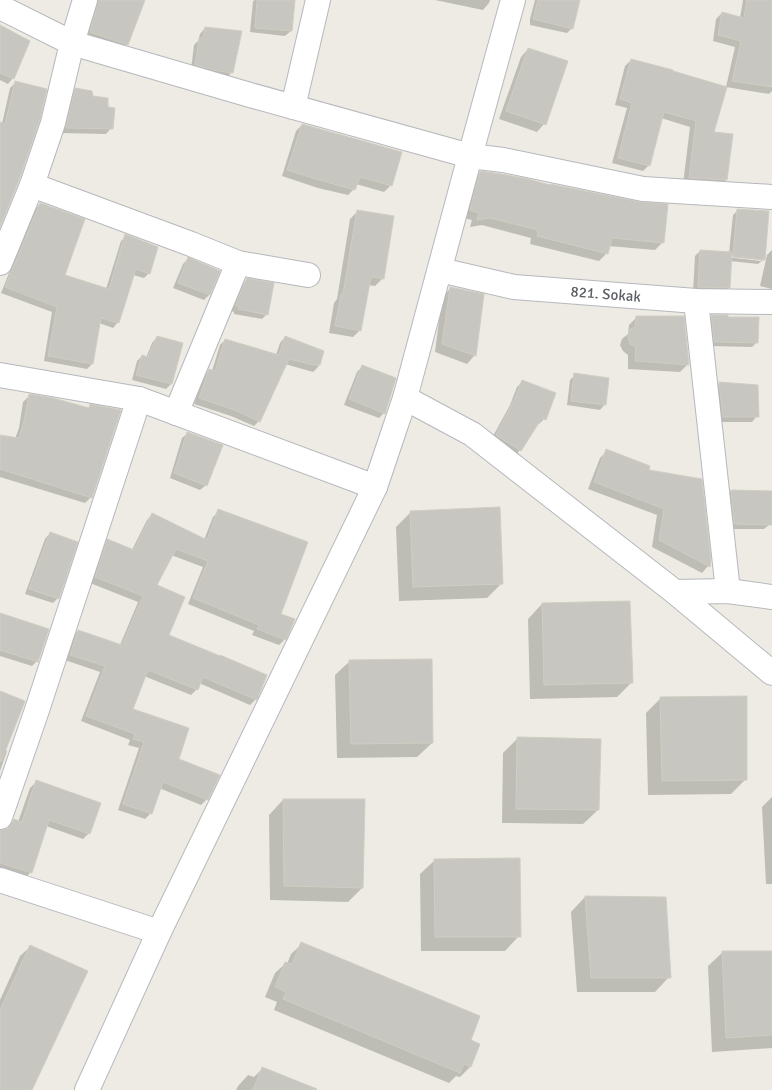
<svg xmlns="http://www.w3.org/2000/svg" width="772" height="1090" font-family="Signika,sans-serif">
  <style>
    .shadow { fill: #0003; fill-rule: evenodd }
    .building { fill: #c8c6c0; stroke: #d1cdc2 }
    .lines { fill: none; stroke-linecap: round; stroke-linejoin: round }
    .minor-casing { stroke: #b6b8bd; stroke-width: 26 }
    .minor { stroke: #fff; stroke-width: 24 }
    .labels { text-anchor: middle; stroke-width: 4.5; stroke-linejoin: round; paint-order: stroke }
    .street-label { font-size: 15px; fill: #5b5e63; stroke: #fff }
  </style>
  <rect width="100%" height="100%" fill="#edebe3"/>
  <!-- shadow -->
  <g class="shadow">
    <polygon points="92,0 144,0 127,44 119,52 83,40"/>
    <polygon points="255,0 293,0 291,31 285,36 250,32 253,1"/>
    <polygon points="435,0 490,0 489,3 483,10"/>
    <polygon points="535,0 579,0 572,28 567,33 530,25 530,19"/>
    <polygon points="743,0 772,0 772,91 769,94 726,87 735,47 713,41 716,19 722,13 740,18"/>
    <polygon points="0,27 29,42 13,78 8,84 0,80"/>
    <polygon points="205,28 232,72 227,77 191,70 194,45 198,41 200,34"/>
    <polygon points="528,49 544,124 537,132 499,119 521,57"/>
    <polygon points="631,60 712,133 726,180 720,186 683,184 690,127 661,118 649,165 643,171 612,163 627,108 615,105 625,66"/>
    <polygon points="15,83 0,223 0,124 2,124 10,88"/>
    <polygon points="76,90 111,128 106,134 61,133 71,95"/>
    <polygon points="302,125 400,153 390,186 384,192 356,184 354,189 348,195 318,188 282,176 296,131"/>
    <polygon points="481,172 663,242 655,250 609,246 607,253 599,261 530,244 531,238 482,225 470,227 472,220 463,218 473,180"/>
    <polygon points="40,204 63,276 106,289 121,241 126,236 149,273 144,278 133,275 118,322 113,328 99,323 92,364 87,369 44,361 52,312 1,293 35,209"/>
    <path d="M738,210L764,259L758,264L730,261L729,287L723,292H693L695,256L700,251L729,253L733,215ZM727,255L761,258V261L726,257Z"/>
    <polygon points="358,211 392,217 382,279 375,286 368,285 360,330 353,337 329,333 334,303 337,299 350,219"/>
    <polygon points="772,250 772,289 760,286 767,255"/>
    <polygon points="188,259 209,295 204,300 173,288 183,264"/>
    <polygon points="247,280 267,314 262,319 234,314 234,312 231,311 242,285"/>
    <polygon points="450,289 482,295 474,356 467,364 435,352 442,297"/>
    <polygon points="712,316 757,342 752,347 710,346 707,321"/>
    <polygon points="637,317 688,364 680,372 628,369 628,355 623,351 620,345 622,339 628,334 629,325"/>
    <polygon points="157,337 171,384 166,389 132,380 137,361 142,356 146,358 152,343"/>
    <polygon points="285,337 323,352 318,367 313,372 285,364 259,421 254,426 231,416 194,404 204,376 209,370 212,371 220,345 225,340 276,355 280,343"/>
    <polygon points="362,367 384,413 379,418 344,405 357,372"/>
    <polygon points="575,375 605,404 600,410 567,405 570,380"/>
    <polygon points="522,382 544,419 539,424 537,423 520,450 515,456 491,440 510,405 517,387"/>
    <polygon points="720,383 757,416 752,422 718,422 715,389"/>
    <polygon points="30,395 87,409 90,406 91,497 85,503 0,477 0,437 15,439 19,428 23,402"/>
    <polygon points="188,433 206,485 200,490 170,478 182,438"/>
    <polygon points="607,451 647,471 710,560 708,566 702,573 652,547 657,515 588,489 600,458"/>
    <polygon points="731,491 772,492 772,512 770,524 764,529 730,529 726,496"/>
    <polygon points="219,511 279,615 285,639 279,645 252,635 254,631 188,604 203,567 171,555 156,586 167,636 256,699 250,705 199,683 197,689 191,695 144,676 132,710 177,760 207,799 201,805 159,788 151,813 145,819 118,810 139,748 128,745 130,740 81,721 100,672 65,660 72,637 78,631 120,645 138,602 90,583 102,547 108,541 132,550 147,520 153,514 204,540 213,517"/>
    <polygon points="411,512 502,583 487,598 399,601 396,527"/>
    <polygon points="50,533 58,598 53,603 25,594 45,539"/>
    <polygon points="542,604 632,682 617,697 530,699 528,619"/>
    <polygon points="9,624 37,661 32,666 0,656 0,652"/>
    <polygon points="350,661 432,743 417,757 337,758 335,675"/>
    <polygon points="0,692 5,750 7,751 0,771"/>
    <polygon points="661,698 745,780 731,794 648,795 646,713"/>
    <polygon points="518,738 598,810 583,824 502,823 503,753"/>
    <polygon points="36,782 89,833 83,839 46,826 31,872 25,878 0,870 0,832 6,830 14,821 18,822 30,788"/>
    <polygon points="772,797 772,884 766,884 762,807"/>
    <polygon points="283,800 362,888 348,902 270,900 269,815"/>
    <polygon points="435,860 519,936 505,951 421,951 420,874"/>
    <polygon points="585,897 669,977 655,992 577,992 571,912"/>
    <polygon points="302,944 479,1045 470,1067 460,1077 456,1076 449,1083 274,1010 277,1002 265,997 275,973 286,963 287,964 291,954"/>
    <polygon points="31,946 31,1090 0,1090 0,1000 20,956"/>
    <polygon points="723,952 772,952 772,1048 712,1052 708,966"/>
    <polygon points="262,1069 316,1090 236,1090 238,1086 248,1075 254,1077"/>
  </g>
  <!-- building -->
  <g class="building">
    <polygon points="98,0 145,0 128,45 90,32"/>
    <polygon points="257,0 295,0 292,31 255,28"/>
    <polygon points="538,0 580,0 573,29 533,19"/>
    <polygon points="747,0 772,0 772,87 732,81 741,41 718,35 722,12 744,18"/>
    <polygon points="0,25 30,41 14,79 0,73"/>
    <polygon points="205,27 242,31 233,73 212,70 195,65 199,39 203,37"/>
    <polygon points="528,48 568,61 546,125 506,111"/>
    <polygon points="631,59 673,70 673,71 727,87 714,132 733,134 727,180 689,178 696,121 664,112 650,166 618,158 632,103 620,99"/>
    <polygon points="15,81 47,89 40,119 19,180 0,227 0,122 5,124"/>
    <polygon points="75,88 92,91 93,96 108,98 108,107 115,108 113,129 66,128"/>
    <polygon points="302,124 402,152 392,186 360,177 355,190 326,182 287,170"/>
    <polygon points="480,171 501,174 528,179 550,185 550,184 640,202 668,204 664,243 612,238 608,254 537,236 538,230 490,218 477,220 479,213 470,210"/>
    <polygon points="40,203 85,219 65,275 109,289 125,234 158,247 150,274 136,269 119,323 101,318 93,364 48,356 57,307 5,287"/>
    <polygon points="737,209 769,211 765,260 733,257"/>
    <polygon points="357,210 394,216 384,279 371,277 361,331 335,326 341,294 343,294"/>
    <polygon points="700,250 732,252 730,288 698,287"/>
    <polygon points="188,257 220,271 210,295 178,283"/>
    <polygon points="247,278 274,283 268,315 238,309 239,307 235,305"/>
    <polygon points="450,287 484,294 476,356 442,344"/>
    <polygon points="711,315 728,315 728,317 759,317 758,343 714,342"/>
    <polygon points="636,316 684,316 689,365 635,361 636,347 630,344 628,337 629,330 635,327"/>
    <polygon points="157,336 183,343 172,384 136,375 142,355 148,357"/>
    <polygon points="285,336 324,351 320,365 313,365 289,359 260,422 237,411 199,398 209,369 215,371 225,339 279,355"/>
    <polygon points="362,365 396,378 385,414 349,399"/>
    <polygon points="574,373 609,378 606,405 571,401"/>
    <polygon points="522,380 556,393 546,420 542,418 521,451 496,435 515,398"/>
    <polygon points="719,382 758,385 759,417 723,417"/>
    <polygon points="29,394 53,398 89,408 90,404 121,410 92,498 0,469 0,435 19,438 24,421"/>
    <polygon points="187,432 223,445 207,486 174,473"/>
    <polygon points="606,449 650,466 649,470 702,479 711,560 710,567 659,540 664,509 594,482"/>
    <polygon points="731,490 772,491 772,525 734,524"/>
    <polygon points="500,507 503,584 413,587 410,511"/>
    <polygon points="218,509 308,542 281,614 295,619 286,640 257,629 259,625 193,598 208,561 176,549 157,585 185,597 169,635 220,656 220,655 267,675 257,700 203,677 198,690 148,670 133,709 189,728 179,759 220,775 208,800 163,782 152,814 123,804 144,742 133,739 135,734 86,716 105,666 70,655 78,630 122,645 143,596 95,577 107,539 134,550 152,513 207,540"/>
    <polygon points="50,532 78,542 59,599 29,589"/>
    <polygon points="630,601 633,683 544,685 542,603"/>
    <polygon points="0,613 49,629 38,662 0,650"/>
    <polygon points="432,659 433,743 351,744 349,660"/>
    <polygon points="0,691 25,701 1,762 0,761"/>
    <polygon points="747,696 747,780 662,781 660,697"/>
    <polygon points="517,737 601,739 599,810 516,809"/>
    <polygon points="36,780 101,803 90,834 49,820 32,873 0,863 0,830 3,830 9,828 14,819 22,822"/>
    <polygon points="283,799 365,799 363,888 284,886"/>
    <polygon points="520,858 521,937 435,937 434,859"/>
    <polygon points="585,896 666,897 671,978 591,978"/>
    <polygon points="301,942 480,1016 471,1040 480,1044 471,1067 464,1064 460,1073 283,999 286,992 275,987 285,962 292,964"/>
    <polygon points="30,945 88,971 32,1090 0,1090 0,1010"/>
    <polygon points="722,951 772,951 772,1035 726,1038"/>
    <polygon points="262,1067 317,1089 316,1090 253,1090"/>
  </g>
  <g class="lines">
    <!-- minor casing -->
    <g class="minor-casing">
      <g id="minor">
        <polyline points="0,7 72,43 250,95 470,156 503,160 643,189 772,197"/>
        <polyline points="293,107 318,0"/>
        <polyline points="32,185 191,244 238,263 308,275"/>
        <polyline points="0,263 32,185 53,123 72,43 85,0"/>
        <path id="s1" d="M440,270L514,287L696,301L772,302"/>
        <polyline points="696,301 728,591"/>
        <polyline points="0,375 139,399 375,487"/>
        <polyline points="405,398 472,434 675,592 772,673"/>
        <polyline points="176,413 238,263"/>
        <polyline points="675,592 728,591 772,597"/>
        <polyline points="0,817 37,710 139,399"/>
        <polyline points="0,880 159,932"/>
        <polyline points="87,1090 159,932 375,487 405,398 470,156 513,0"/>
      </g>
    </g>
    <!-- minor -->
    <use href="#minor" class="minor"/>
  </g>
  <g class="labels">
    <!-- street labels -->
    <g class="street-label">
      <text dy="5" stroke="none"><textPath href="#s1" startOffset="168">821. Sokak</textPath></text>
    </g>
  </g>
</svg>
